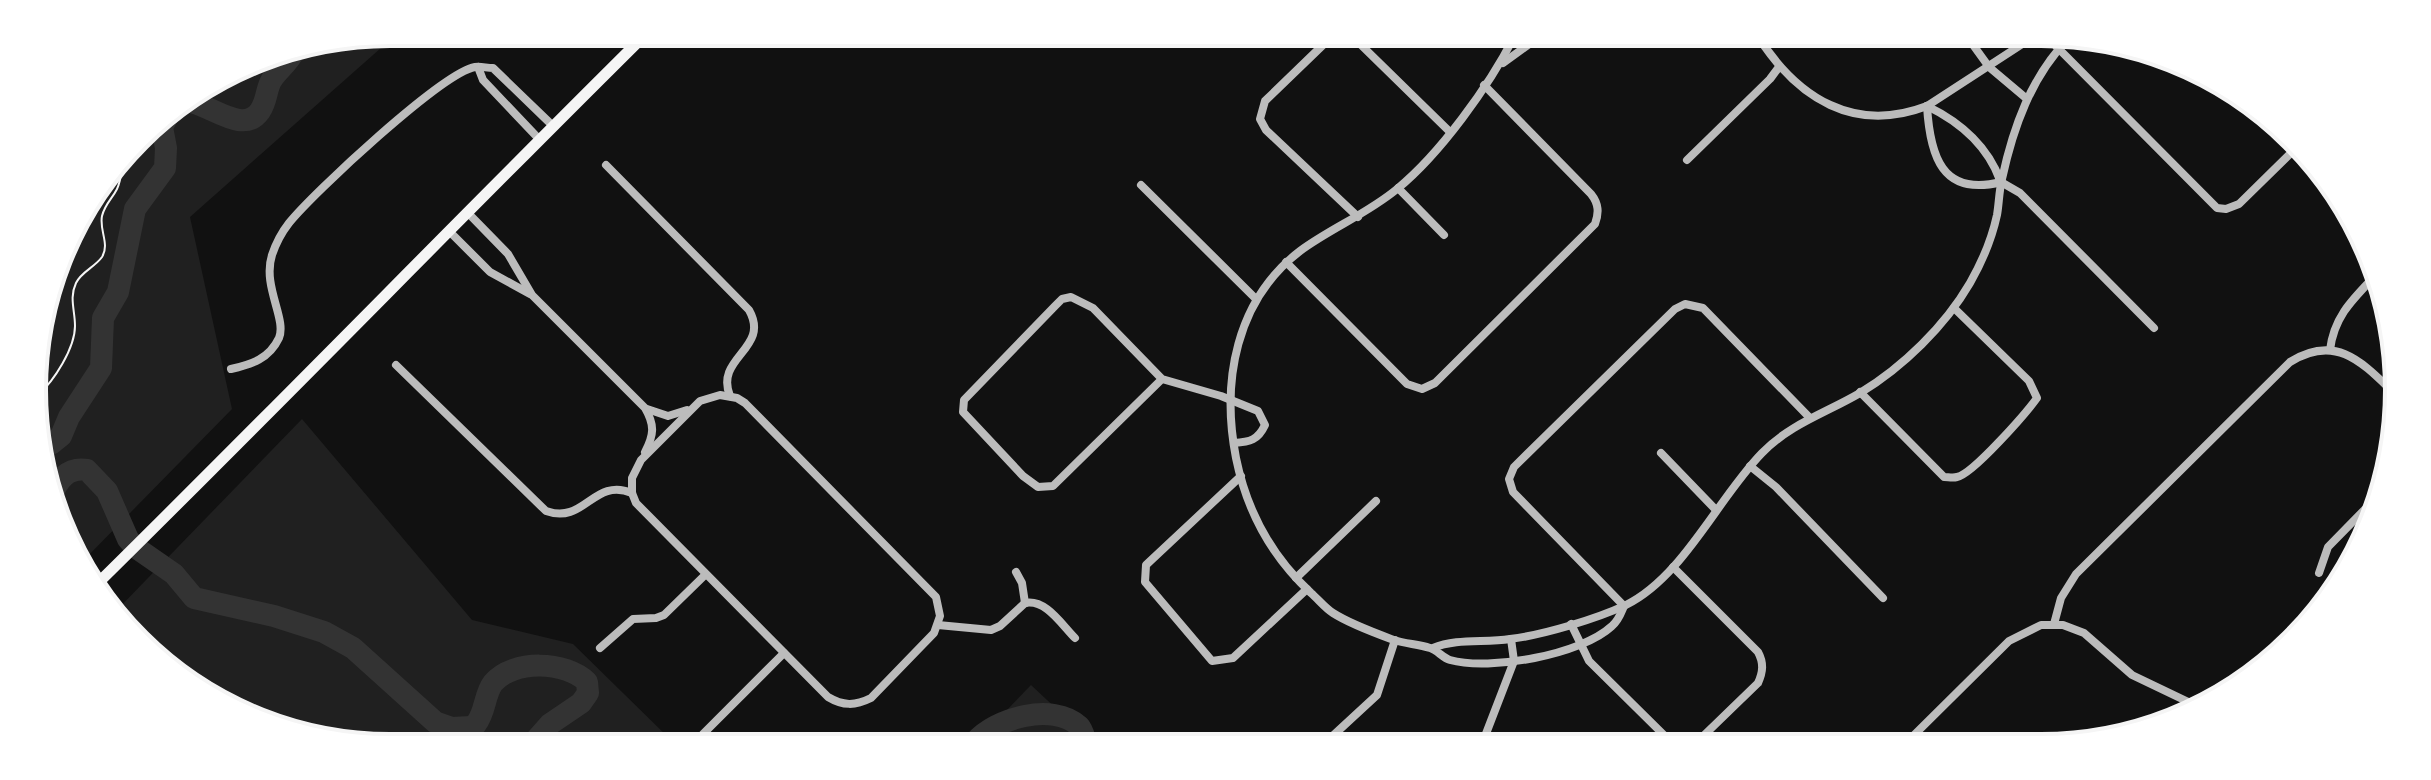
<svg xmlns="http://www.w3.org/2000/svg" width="2431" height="780" font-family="Lora,serif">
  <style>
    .green { fill: #202020 }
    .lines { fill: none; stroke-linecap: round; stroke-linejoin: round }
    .river { stroke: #333; stroke-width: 22 }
    .path { stroke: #f5f5f5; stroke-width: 2 }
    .minor { stroke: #bcbcbc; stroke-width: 8 }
    .secondary { stroke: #f5f5f5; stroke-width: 11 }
    .rim { fill: none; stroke: #f5f5f5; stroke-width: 4 }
  </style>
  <rect width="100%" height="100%" fill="#111"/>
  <!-- green -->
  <g class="green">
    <polygon points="390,32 399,32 190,217 232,409 81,563 44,482 35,344 69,231 154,121 253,59"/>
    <polygon points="302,419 472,620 573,644 673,742 320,741 191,687 115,612"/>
    <polygon points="1031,685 1093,743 976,742"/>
  </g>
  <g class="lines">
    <!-- river -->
    <g class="river">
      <path d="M186,101C209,103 243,136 260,111C267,101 266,90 271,81C277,70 289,63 294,51"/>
      <polyline points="41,441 51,444 61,436 69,417 101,368 103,318 118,292 135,209 165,168 166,148 162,127 171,110"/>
      <path d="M51,497C58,480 67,467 87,470L107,491L128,539L135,547L174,574L194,598L274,616L324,632L353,648L435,722L452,728L471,727L476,724C486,711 484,695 493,683C513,659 566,661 587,682L588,693L581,703L550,724L535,741"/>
      <path d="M975,742C995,718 1053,702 1079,726C1083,730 1084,737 1086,743"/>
    </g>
    <!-- path -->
    <path class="path" d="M38,395C54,381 75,348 75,326C75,310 69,298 76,283C81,272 95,267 102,257C110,244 99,230 102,216C105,204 112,199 117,189C121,181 122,168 124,159"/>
    <!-- minor -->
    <g class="minor">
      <polyline points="1341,36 1325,43 1265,101 1260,119 1266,130 1358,217"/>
      <polyline points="1341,36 1357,41 1450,132"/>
      <path d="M1514,37C1489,86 1440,154 1397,189C1367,214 1331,228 1300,251C1236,300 1221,381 1236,458C1247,512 1271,556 1311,593C1318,599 1325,608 1333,613C1350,624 1375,633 1394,640C1406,644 1418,644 1430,648C1437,650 1443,658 1450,660C1490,671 1581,655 1612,626C1619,620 1621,613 1624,606"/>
      <path d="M1759,38C1798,98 1854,134 1927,106L2030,39"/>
      <polyline points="1968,38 1989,67 2027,99"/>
      <polyline points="2049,39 2217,208 2226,209 2239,204 2296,148"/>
      <polyline points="1503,63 1539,37"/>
      <polyline points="478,67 483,80 539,139"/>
      <path d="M1927,106C1930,156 1942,197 2001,182"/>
      <path d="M1927,106C1960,122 1987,145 2000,180"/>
      <polyline points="1687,160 1770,79 1779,67"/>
      <path d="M606,165L749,310C771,349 714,357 730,396"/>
      <polyline points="2001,182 2020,193 2154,328"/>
      <polyline points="1141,185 1256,299"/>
      <polyline points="1398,188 1444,235"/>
      <path d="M468,213L508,254L532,295L645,408C655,425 654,435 645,452"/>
      <polyline points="449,231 490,272 530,294"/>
      <path d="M1286,262L1407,384L1422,389L1435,383L1595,224C1599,213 1599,204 1591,194L1484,85"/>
      <path d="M2330,350C2334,317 2352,300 2374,277"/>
      <path d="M396,365L546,511C585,525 593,477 632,493"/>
      <path d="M231,369C252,364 269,359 279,338C287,319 262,286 272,255C276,243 282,232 289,223C313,193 442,73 475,67C480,66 487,68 493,68L552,125"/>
      <path d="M1162,379L1053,486L1038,487L1023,476L963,412L964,400L1055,306L1062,299L1071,297L1093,308L1162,379L1221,396L1258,411L1265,425C1258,440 1250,442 1234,443"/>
      <path d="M1860,392L1944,477C1948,477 1953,478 1957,477C1973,474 2026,413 2037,398L2029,381L1954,308"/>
      <path d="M720,395L737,398L745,403L936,597L940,616L934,633L871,698C855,706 843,706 828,697L636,503L632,493V478L641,460L700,401Z"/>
      <polyline points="647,409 668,416 687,410"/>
      <polyline points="1661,453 1716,510"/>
      <polyline points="1750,466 1776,487 1883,598"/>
      <polyline points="1241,476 1146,565 1145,582 1212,661 1233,658 1307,589"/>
      <path d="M1673,567L1758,652C1764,663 1763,672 1758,683L1695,744"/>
      <polyline points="1016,572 1022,583 1025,603"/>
      <polyline points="2319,573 2328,547 2378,496"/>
      <polyline points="1296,578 1376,501"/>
      <path d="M1025,603C1046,599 1061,624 1075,638"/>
      <polyline points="1624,606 1513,492 1509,479 1514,467 1675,309 1685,304 1703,308 1809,417"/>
      <polyline points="1571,624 1589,661 1673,744"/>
      <path d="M2054,624L2061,598L2076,574L2290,362C2335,334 2361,361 2392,391"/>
      <polyline points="938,625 991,630 1000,626 1025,603"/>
      <polyline points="600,648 633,619 656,618 664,615 705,575"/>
      <path d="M1433,648C1457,638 1484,643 1510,639C1543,635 1596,619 1626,605C1683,577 1718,498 1762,453C1790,424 1826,413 1860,393C1903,367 1945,326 1970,283C1982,262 1992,238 1997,215C1999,204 1999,191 2002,179C2013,128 2031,77 2068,39"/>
      <polyline points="701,742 703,734 784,653"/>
      <polyline points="1325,743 1377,695 1395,640"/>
      <polyline points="1482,744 1514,661 1511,639"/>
      <polyline points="1905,744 2009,641 2041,625 2063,625 2084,633 2132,675 2203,709"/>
    </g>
    <!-- secondary -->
    <path class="secondary" d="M92,589C279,405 461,217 647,33"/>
  </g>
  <!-- crop -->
  <path d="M0 0H2431V780H0ZM390 46H2041A344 344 0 0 1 2385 390V390A344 344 0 0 1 2041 734H390A344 344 0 0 1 46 390V390A344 344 0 0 1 390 46Z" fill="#fff" fill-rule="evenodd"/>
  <path class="rim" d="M390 46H2041A344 344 0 0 1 2385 390V390A344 344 0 0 1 2041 734H390A344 344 0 0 1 46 390V390A344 344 0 0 1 390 46Z"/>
</svg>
